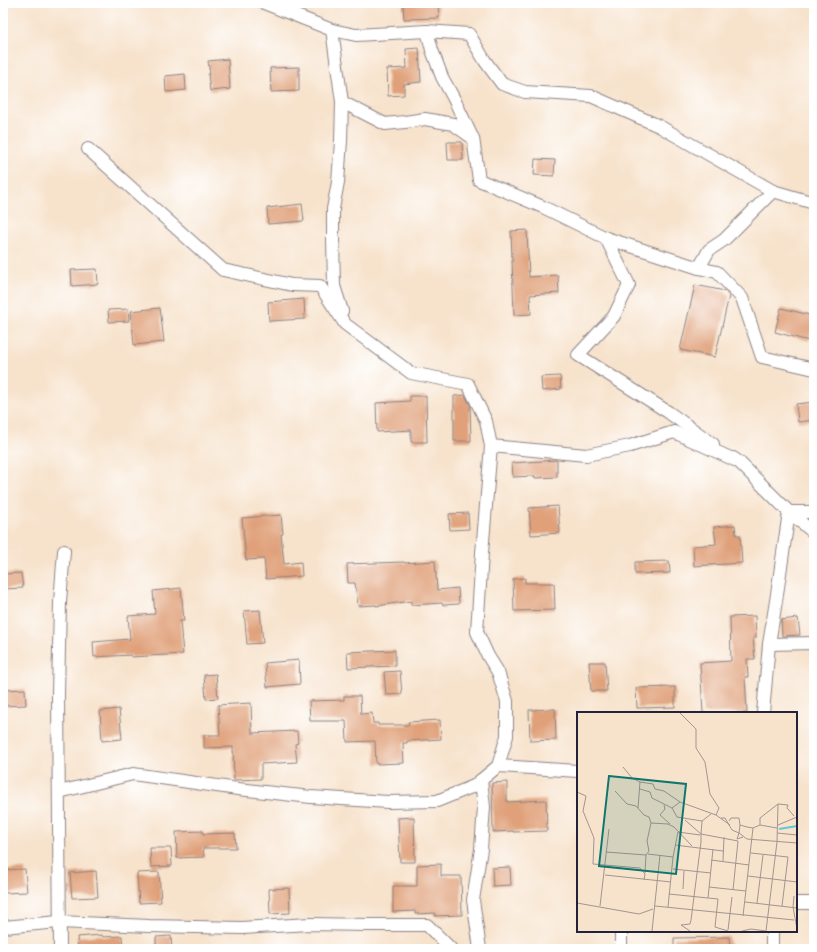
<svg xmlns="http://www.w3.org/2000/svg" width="817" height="952" font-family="Cardo,serif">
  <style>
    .building { fill: #e0a17a }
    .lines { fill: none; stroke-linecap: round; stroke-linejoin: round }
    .street-casing { stroke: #8c8283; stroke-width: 14 }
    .street { stroke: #fff; stroke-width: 12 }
    .inset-river { fill: none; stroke: #5fc9da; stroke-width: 2 }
    .inset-road { fill: none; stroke: #a29591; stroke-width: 1 }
    .view { fill: #0f766e; fill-opacity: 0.15; stroke: #0f766e; stroke-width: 2 }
    .inset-edge { fill: none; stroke: #22223b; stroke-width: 2 }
  </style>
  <rect width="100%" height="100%" fill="#fff"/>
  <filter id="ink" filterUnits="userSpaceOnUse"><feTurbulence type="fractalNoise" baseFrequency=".025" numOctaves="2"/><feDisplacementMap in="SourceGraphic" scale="8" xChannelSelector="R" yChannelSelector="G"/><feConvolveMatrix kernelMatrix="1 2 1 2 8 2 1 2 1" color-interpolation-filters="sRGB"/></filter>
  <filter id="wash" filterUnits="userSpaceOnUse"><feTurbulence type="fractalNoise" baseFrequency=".012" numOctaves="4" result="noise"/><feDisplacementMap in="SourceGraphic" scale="16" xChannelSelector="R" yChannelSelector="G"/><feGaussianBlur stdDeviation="0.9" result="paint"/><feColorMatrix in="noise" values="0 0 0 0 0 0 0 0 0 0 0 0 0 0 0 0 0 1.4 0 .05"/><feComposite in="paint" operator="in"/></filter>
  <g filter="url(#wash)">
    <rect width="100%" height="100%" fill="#f7e2cb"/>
    <g id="blocks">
      <!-- building -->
      <g class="building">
        <polygon points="438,3 439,18 404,19 403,5"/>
        <polygon points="419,48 421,82 404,84 404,95 388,96 387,69 407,68 406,49"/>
        <polygon points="228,59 230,89 210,91 208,74 210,74 208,61"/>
        <polygon points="299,67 299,91 271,92 270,68"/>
        <polygon points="185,74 186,90 166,92 165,76"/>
        <polygon points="447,142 462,142 463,160 448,160"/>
        <polygon points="535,159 555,160 554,176 534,175"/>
        <polygon points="302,204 304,221 268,224 267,208"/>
        <polygon points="527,230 529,277 558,275 559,293 530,295 531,314 514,315 511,231"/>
        <polygon points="97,269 98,284 72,286 71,270"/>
        <polygon points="695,285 725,291 729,296 715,357 680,350"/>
        <polygon points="304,299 305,319 269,321 268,302"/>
        <polygon points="160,308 164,342 134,345 131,311"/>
        <polygon points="781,308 814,316 814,322 809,341 775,332"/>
        <polygon points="128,309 129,321 109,322 108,310"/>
        <polygon points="560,376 561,389 542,391 541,377"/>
        <polygon points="465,395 470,405 471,441 454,441 454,396"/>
        <polygon points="410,396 426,396 427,442 411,442 411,430 377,432 376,403 410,401"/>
        <polygon points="814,402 814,420 798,422 796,404"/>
        <polygon points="557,460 557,477 535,478 535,476 513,477 512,463"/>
        <polygon points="558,506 560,533 531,535 529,508"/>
        <polygon points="468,513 469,529 450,530 449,514"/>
        <polygon points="281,515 283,534 281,534 284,564 301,562 302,576 266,579 264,559 246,560 242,518"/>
        <polygon points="735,525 736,535 740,535 742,563 694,566 693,546 716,544 714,527"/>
        <polygon points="435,561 437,590 458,588 459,604 443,605 442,603 411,605 411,601 376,606 376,605 358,606 355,583 348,583 347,564 404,562 404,563"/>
        <polygon points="669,561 670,573 635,574 635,562"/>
        <polygon points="21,573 23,588 3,589 3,574"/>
        <polygon points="525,578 525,583 554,583 555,610 514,611 513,579"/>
        <polygon points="181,588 184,621 180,621 183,654 131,657 131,655 94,657 93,642 130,639 128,616 155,614 153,591"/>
        <polygon points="260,610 263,643 247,644 244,611"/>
        <polygon points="755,616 756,638 753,638 755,659 747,659 748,677 745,677 747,713 703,713 700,663 731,661 730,617"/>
        <polygon points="798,618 800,635 782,636 781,620"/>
        <polygon points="395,650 395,666 348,668 347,652"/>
        <polygon points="299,660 300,684 267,687 265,663"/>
        <polygon points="589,662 605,662 607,691 591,691"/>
        <polygon points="400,671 402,694 386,695 384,672"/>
        <polygon points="216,674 218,698 206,699 204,675"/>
        <polygon points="675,687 675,707 637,708 636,688"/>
        <polygon points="25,689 26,705 3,706 3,690"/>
        <polygon points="344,696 360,696 361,714 372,713 373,723 378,723 378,725 409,725 408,722 440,720 441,739 407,741 407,743 403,743 404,763 376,764 375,741 347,742 346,721 310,721 309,701 344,700"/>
        <polygon points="251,703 252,733 297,731 298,743 295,744 297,762 261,764 261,779 234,780 233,747 204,748 204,735 220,735 218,705"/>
        <polygon points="119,709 122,739 102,741 100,711"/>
        <polygon points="555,709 556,740 530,741 529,710"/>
        <polygon points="507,782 507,802 546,800 547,831 513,832 513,831 493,832 492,783"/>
        <polygon points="414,817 415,862 400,862 398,818"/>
        <polygon points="203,831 203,834 235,833 236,848 203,848 204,857 177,858 176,832"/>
        <polygon points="150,848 171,848 172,866 151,867"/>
        <polygon points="441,864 441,876 461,876 462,915 435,916 435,913 415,914 415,911 393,912 393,886 417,886 417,865"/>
        <polygon points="510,867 511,885 493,886 492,868"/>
        <polygon points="25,869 27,892 3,893 3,870"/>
        <polygon points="96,871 98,897 72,898 70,873"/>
        <polygon points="159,872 161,902 139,903 137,873"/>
        <polygon points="289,888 290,913 270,914 269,889"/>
        <polygon points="102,935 103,937 122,936 123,949 78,949 77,937"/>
        <polygon points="171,936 172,949 156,949 156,937"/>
        <polygon points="729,937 730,949 674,949 674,938"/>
      </g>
    </g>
  </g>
  <g filter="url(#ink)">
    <use href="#blocks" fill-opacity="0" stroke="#8c8283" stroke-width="1"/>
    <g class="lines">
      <!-- street casing -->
      <g class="street-casing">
        <g id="street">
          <polyline points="264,3 332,30 342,102 341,141 338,182 333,209 333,238 334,286 342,311"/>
          <polyline points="332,30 356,35 427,31 469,34 485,61 502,84 525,92 591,96 659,126 773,191"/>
          <polyline points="427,31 432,50 442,77 454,99 472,137"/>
          <polyline points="342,102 385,124 405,122 425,119 453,124 473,138 479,180 543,207 606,238 699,268 709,250 724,240 773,191 814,203"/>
          <polyline points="88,149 223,270 292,285 320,286 345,324 411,373 468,384 486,421 491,446 586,455 630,446 674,432 739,462"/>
          <polyline points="606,238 629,285 614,316 578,355 668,412 713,444"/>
          <polyline points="699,268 717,272 742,298 762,357 814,369"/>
          <polyline points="733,458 739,462 789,512 814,533"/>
          <polyline points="769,644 814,643"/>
          <polyline points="763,713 769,644 776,601 789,512 814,512"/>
          <polyline points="498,766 578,771"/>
          <polyline points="59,792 133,774 238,789 311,797 388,802 437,801 474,786 498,766 507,736 507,701 498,672 488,656 477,632 482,553 491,446"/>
          <polyline points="796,903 814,903"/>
          <polyline points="3,927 59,922 149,926 242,928 310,924 368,925 427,925 451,949"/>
          <polyline points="621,931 621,949"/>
          <polyline points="60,949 58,694 60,602 64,551"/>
          <polyline points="480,949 473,900 481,849 484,807 481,780"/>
          <polyline points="772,949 772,931"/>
        </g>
      </g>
      <!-- street -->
      <use href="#street" class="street"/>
    </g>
  </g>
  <!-- overview -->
  <g transform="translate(577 712)">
    <rect width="220" height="220" fill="#f7e2cb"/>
    <path class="inset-river" d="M202,117L220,114"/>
    <path class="inset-road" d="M46,55L55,66L63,70L61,96M63,70L76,72L78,77L87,79L103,90M63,77L73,80L75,86L95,96L103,90L139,103L142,96L133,82L128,50L119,36V17L103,1M38,79L50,92L59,94L67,103L72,105L74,111L91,112L97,115M0,80L9,84L6,99L17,126L16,152L63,156L68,162L67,168M87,93L88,97L83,103L93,112M95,96L100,105L125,109M134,102L125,109L124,122L161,129L156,178M139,103L153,113M144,106H148L155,118L162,121L160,127L166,125M108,108L124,122V130L114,208L113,212L104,213L113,219M152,109L154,106H162L163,113L170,115L176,116L183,113L200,116M163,113L162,121L170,127L220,131M183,113V106L201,92L211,93L210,96L217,104M201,113L220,105M97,115L115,134M200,121L220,123M98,133L146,139M29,140L69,143L72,139L70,129L74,111M174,141L211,145L205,194M71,142L96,145M134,148L172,153M146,149L147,125M96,157L134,161M68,161L69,143M28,163L94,170M171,164L220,170M132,175L169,179M106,177L107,159M92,182L141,187L138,215L151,219M217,184L216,195L220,217M131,186L136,137M168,190L220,196M0,191L62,202L76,197M180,191L186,143M23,194L32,117M78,194L217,208M91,195L96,145L101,120L123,123M166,204L176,116M151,218L155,185M75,219L83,143M165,219L174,217L189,219M189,219L200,130L201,92"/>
    <path class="view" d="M32,64L109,72L99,162L22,154Z"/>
    <rect width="220" height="220" class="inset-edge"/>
  </g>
  <!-- margin -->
  <rect width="817" height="952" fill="none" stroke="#fff" stroke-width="16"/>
</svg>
